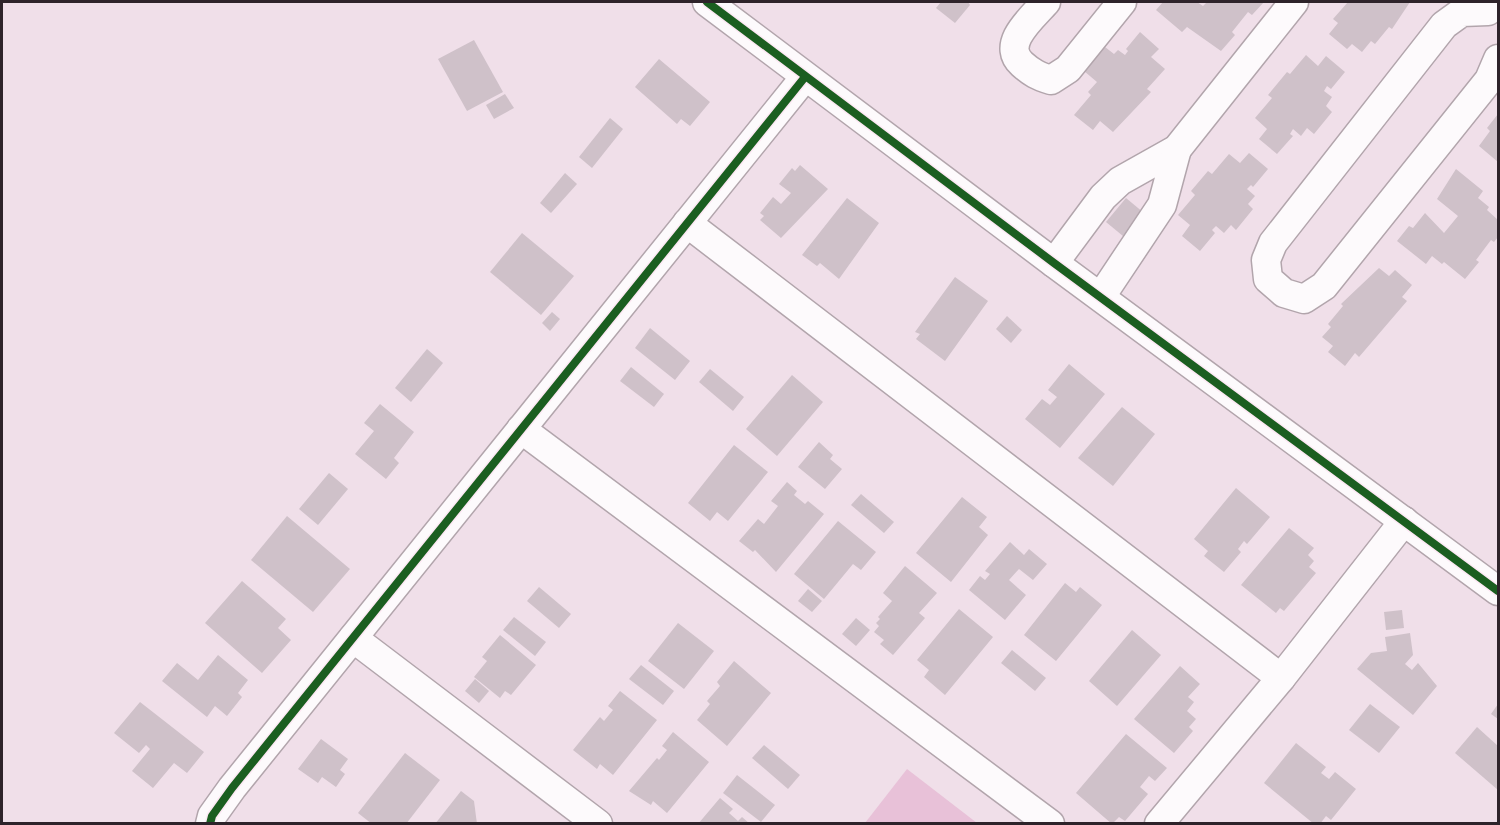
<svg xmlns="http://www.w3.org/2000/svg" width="1500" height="825" font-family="Figtree,sans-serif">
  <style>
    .green { fill: #e8c1d8 }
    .building { fill: #cfc1c9 }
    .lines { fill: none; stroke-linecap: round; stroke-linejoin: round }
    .street-casing { stroke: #b2a5ac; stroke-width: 31 }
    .street { stroke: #fdfafc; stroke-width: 28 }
    .cycleway-casing { stroke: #fde9f4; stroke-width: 11 }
    .cycleway { stroke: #1b5e20; stroke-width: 8 }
  </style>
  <rect width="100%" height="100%" fill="#f0dfe9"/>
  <!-- green -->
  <polygon class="green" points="907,769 977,823 865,823"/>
  <!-- building -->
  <g class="building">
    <polygon points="941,2 968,2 970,5 955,23 936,8"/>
    <polygon points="1163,2 1197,2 1203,6 1207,2 1264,2 1252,15 1248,12 1232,32 1235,35 1221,51 1187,27 1182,32 1156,10"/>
    <polygon points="1348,2 1410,2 1392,29 1389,27 1375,44 1371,41 1362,52 1352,44 1347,49 1329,34 1338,23 1333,19"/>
    <polygon points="1140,32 1159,49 1151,57 1165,69 1147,89 1151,92 1113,132 1100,121 1093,130 1074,115 1091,95 1088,92 1097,82 1084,71 1105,47 1114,54 1118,50 1125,55 1128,51 1126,49"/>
    <polygon points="474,40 503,92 467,111 438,59"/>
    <polygon points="1306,55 1318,66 1326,56 1345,72 1331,89 1327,86 1324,91 1332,97 1326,106 1332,112 1314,134 1307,128 1301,136 1293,129 1290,134 1293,136 1277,154 1259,139 1267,129 1255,118 1272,98 1268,95 1287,72 1290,74"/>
    <polygon points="659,59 710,102 690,126 681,119 677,124 635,87"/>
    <polygon points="505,94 514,108 494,119 486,105"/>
    <polygon points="1498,114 1498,162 1479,146 1490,131 1487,128"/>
    <polygon points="610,118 623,129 592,168 579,157"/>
    <polygon points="1249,153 1268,169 1253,187 1251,185 1247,189 1255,196 1248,204 1253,209 1236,230 1231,225 1224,233 1216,226 1212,230 1215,233 1200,251 1182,236 1190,225 1178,215 1195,195 1191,191 1208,171 1212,174 1229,154 1240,163"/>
    <polygon points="800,165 828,189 781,238 760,220 764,216 760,213 773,197 781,204 791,193 779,184 792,168 795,171"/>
    <polygon points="1456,169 1483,191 1478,198 1489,207 1487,210 1498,220 1498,237 1494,242 1491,240 1476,260 1479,262 1465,279 1444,262 1442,264 1432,256 1426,264 1397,241 1409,226 1413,228 1425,213 1444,233 1458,216 1437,199"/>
    <polygon points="565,173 577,184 551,213 540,203"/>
    <polygon points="847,198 879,223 839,279 820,263 817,266 802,255"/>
    <polygon points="1126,198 1150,218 1129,241 1106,222"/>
    <polygon points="522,233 574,276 541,315 490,272"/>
    <polygon points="1379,268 1389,276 1395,270 1412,285 1402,297 1407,301 1359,357 1355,353 1345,366 1328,352 1333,346 1322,337 1331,327 1328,324 1343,306 1341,304"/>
    <polygon points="955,277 988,301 945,361 916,339 920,334 915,332"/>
    <polygon points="552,312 560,319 550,331 542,323"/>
    <polygon points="1007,316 1022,330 1011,343 996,329"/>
    <polygon points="650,328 690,361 675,380 635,348"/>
    <polygon points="427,349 443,363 411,402 395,388"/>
    <polygon points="1069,364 1105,394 1060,448 1025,419 1042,399 1050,405 1057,397 1048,390"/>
    <polygon points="631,367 664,394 654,407 620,381"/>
    <polygon points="710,369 744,397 733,411 699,382"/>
    <polygon points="792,375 823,402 777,456 746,429"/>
    <polygon points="380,404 414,432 394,458 399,463 386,479 355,454 374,431 364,423"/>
    <polygon points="1122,407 1155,434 1113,486 1078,458"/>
    <polygon points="819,442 833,455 830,459 842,469 825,489 798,467"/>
    <polygon points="734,445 768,472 728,521 717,512 710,521 688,503"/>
    <polygon points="329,473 348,489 318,525 299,509"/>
    <polygon points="787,482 797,491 794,495 805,504 808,501 824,514 776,572 755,550 753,552 739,541 758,519 764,524 778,506 771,501"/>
    <polygon points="1236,488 1270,517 1247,544 1244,541 1238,549 1241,552 1224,572 1204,556 1208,551 1194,539"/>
    <polygon points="861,494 894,522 884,533 851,505"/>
    <polygon points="962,497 987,517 979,527 988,535 951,582 916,553"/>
    <polygon points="287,516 350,569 313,612 251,560"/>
    <polygon points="838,521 876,552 861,570 853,564 824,599 794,574"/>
    <polygon points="1289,528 1314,548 1308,555 1314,561 1309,567 1316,573 1284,611 1280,608 1276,613 1241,585"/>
    <polygon points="1010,542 1024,555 1029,549 1047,564 1033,580 1019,569 1009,580 1026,595 1005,620 969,590 980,576 985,580 990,574 985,571"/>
    <polygon points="905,566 937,593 919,613 925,618 893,655 880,644 884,640 874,632 879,626 876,623 880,619 878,617 892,601 883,593"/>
    <polygon points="242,581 286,619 278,628 291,640 262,673 205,623"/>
    <polygon points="1065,583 1076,592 1080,587 1102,605 1056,661 1024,635"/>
    <polygon points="539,587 571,614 559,628 527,601"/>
    <polygon points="808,589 822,601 812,612 798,601"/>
    <polygon points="959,609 993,637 945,695 924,677 929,670 917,660"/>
    <polygon points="1402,610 1404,628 1386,630 1384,612"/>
    <polygon points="514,617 546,642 535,656 503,630"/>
    <polygon points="856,618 870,630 856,646 842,634"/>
    <polygon points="678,623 714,651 684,689 648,661"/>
    <polygon points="1132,630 1161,655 1117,706 1089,681"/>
    <polygon points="1410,633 1413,655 1405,664 1412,670 1418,663 1437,686 1413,715 1357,669 1371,653 1387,651 1385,637"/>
    <polygon points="500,635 536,665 511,695 505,691 500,698 474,677 487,661 482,657"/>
    <polygon points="1012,650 1046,678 1035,691 1001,663"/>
    <polygon points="218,655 248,680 238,693 242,697 227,716 215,706 207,717 162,681 177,663 198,680"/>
    <polygon points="734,661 771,693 727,746 697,720 710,704 707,701 720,686 717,682"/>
    <polygon points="641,665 674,691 663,705 629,679"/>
    <polygon points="1180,666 1200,684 1188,697 1194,702 1187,711 1196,719 1189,727 1193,731 1174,753 1134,719"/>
    <polygon points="475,679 489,691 479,703 465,691"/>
    <polygon points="620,691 657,720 613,775 600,764 597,769 573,750 600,717 604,721 613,710 608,706"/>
    <polygon points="140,702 204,752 187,773 174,763 153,788 132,771 150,749 146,745 139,753 114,733"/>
    <polygon points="1370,704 1400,727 1379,753 1349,730"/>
    <polygon points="1498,704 1498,719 1491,714"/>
    <polygon points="1477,727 1498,746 1498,790 1455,753"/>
    <polygon points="673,732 709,762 667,813 653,801 651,805 629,791 657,758 659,760 667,750 662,746"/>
    <polygon points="1126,734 1167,768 1155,781 1149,776 1140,787 1148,794 1125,821 1119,817 1112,824 1076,793"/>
    <polygon points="321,739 348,759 340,770 345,774 336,787 322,777 318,783 298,769"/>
    <polygon points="1296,743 1326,767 1321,773 1329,779 1335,772 1356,789 1331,820 1326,816 1320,824 1314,824 1264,783"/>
    <polygon points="764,745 800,775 788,789 752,758"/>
    <polygon points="405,753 440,780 406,824 372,824 358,813"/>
    <polygon points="737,775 775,805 761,822 723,793"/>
    <polygon points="461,791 474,801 477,824 435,824"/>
    <polygon points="720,798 733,809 729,813 738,821 742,817 750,824 698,824"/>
  </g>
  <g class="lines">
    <!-- street casing -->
    <g class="street-casing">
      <g id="street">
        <polyline points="707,2 1054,263 1498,591"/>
        <path d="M1046,2C1032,18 1000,44 1022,64C1032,73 1038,76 1051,80L1068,69L1122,2"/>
        <polyline points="1495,2 1488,11 1462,12 1444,25 1273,243 1266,260 1268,279 1284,293 1304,299 1324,286 1489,80 1498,59"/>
        <polyline points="687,223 1281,678"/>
        <polyline points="1054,263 1103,197 1120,181 1177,149 1294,2"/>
        <polyline points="1102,295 1162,205 1177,149"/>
        <polyline points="521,429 1050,824"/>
        <polyline points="353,638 598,824"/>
        <polyline points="210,824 212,816 232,788 805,77"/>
        <polyline points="1159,824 1281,678 1404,521"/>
      </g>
    </g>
    <!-- street -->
    <use href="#street" class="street"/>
    <!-- cycleway casing -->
    <g class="cycleway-casing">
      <g id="cycleway">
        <polyline points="707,2 1054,263 1498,591"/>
        <polyline points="210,824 212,816 232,788 805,77"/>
      </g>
    </g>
    <!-- cycleway -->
    <use href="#cycleway" class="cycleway"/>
  </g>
  <!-- border -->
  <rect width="1500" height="825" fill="none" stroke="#2e232a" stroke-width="6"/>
</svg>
